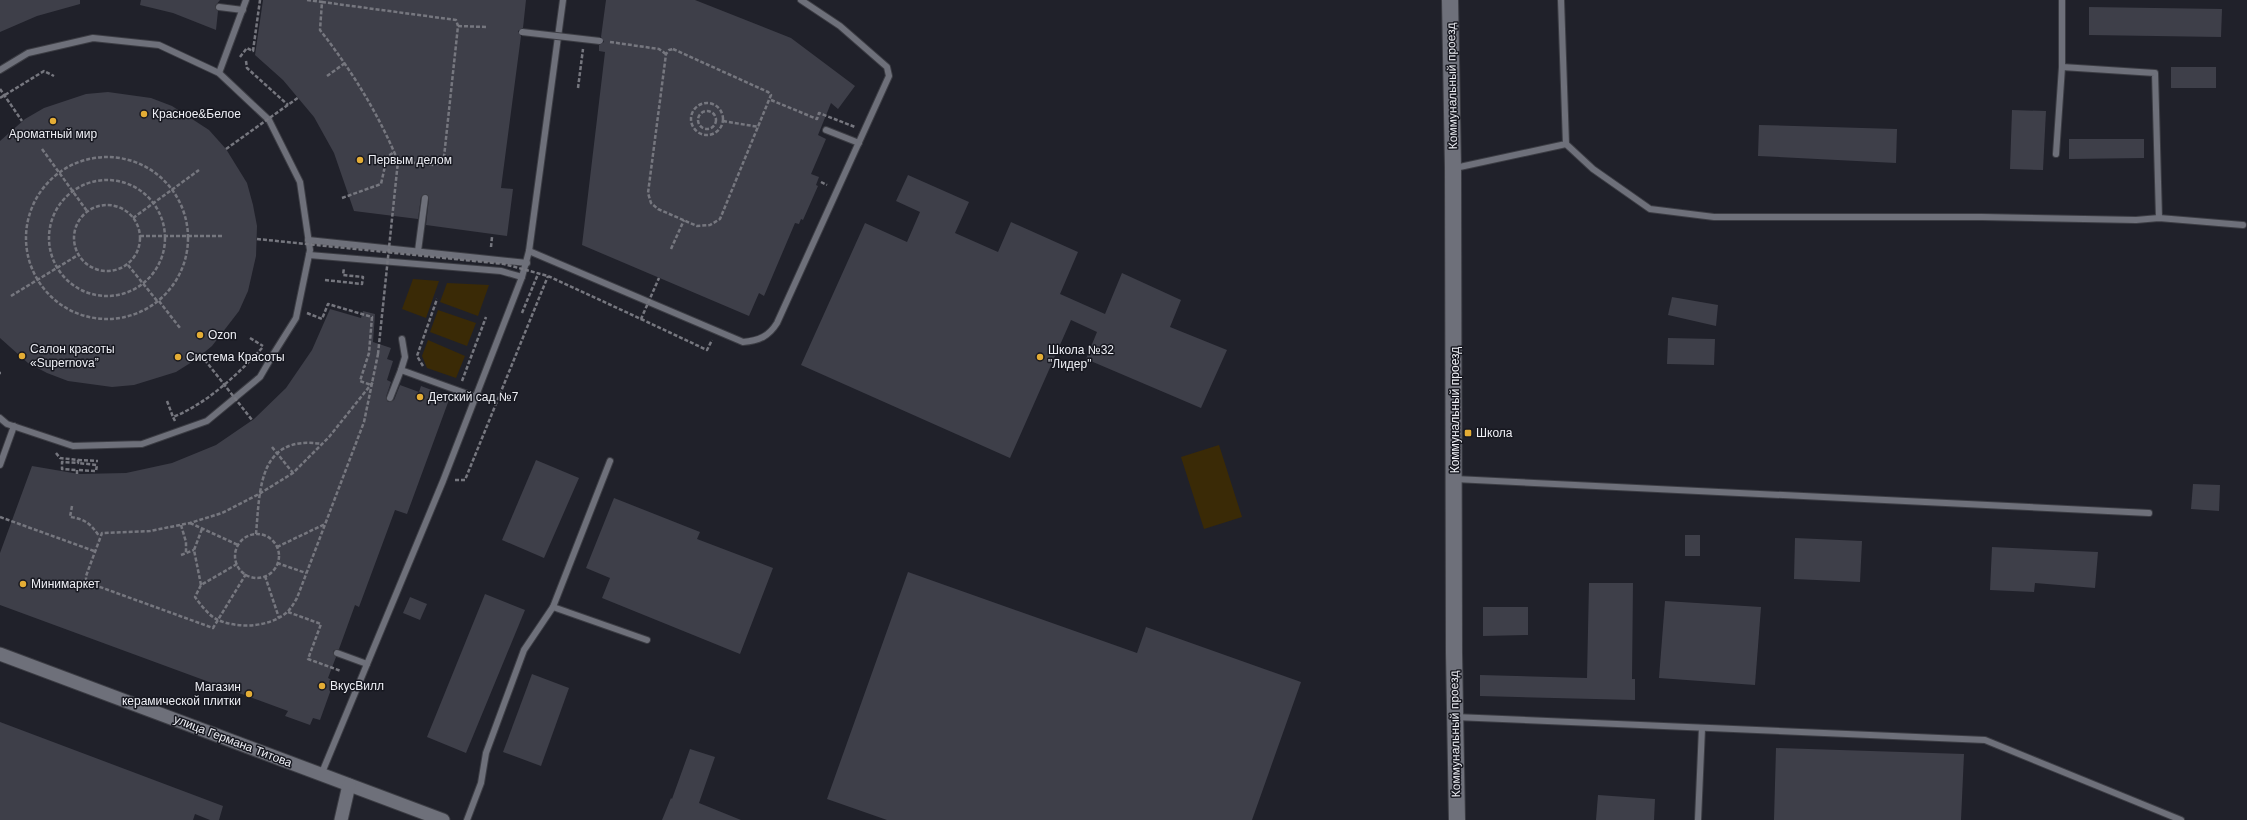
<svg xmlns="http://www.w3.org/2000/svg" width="2247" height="820" font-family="Arial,sans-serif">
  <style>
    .green { fill: #3a2a06 }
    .building { fill: #3e3f49 }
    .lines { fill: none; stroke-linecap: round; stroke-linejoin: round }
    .service-casing { stroke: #3c3d44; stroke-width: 8 }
    .minor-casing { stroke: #3c3d44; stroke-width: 15 }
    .tertiary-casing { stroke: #3c3d44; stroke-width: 18 }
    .path { stroke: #76777f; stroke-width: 2.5; stroke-dasharray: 4 2; stroke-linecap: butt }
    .service { stroke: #6e707a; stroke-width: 6 }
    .minor { stroke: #6e707a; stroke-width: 13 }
    .tertiary { stroke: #6e707a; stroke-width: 16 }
    .service-bridge-casing { stroke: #3c3d44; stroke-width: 8; stroke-linecap: butt }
    .path-bridge { stroke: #76777f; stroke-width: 2.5; stroke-dasharray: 4 2; stroke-linecap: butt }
    .service-bridge { stroke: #6e707a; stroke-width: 6 }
    .poi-dot { fill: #e4ad35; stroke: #171820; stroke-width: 1.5 }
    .labels { text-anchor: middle; stroke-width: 3; stroke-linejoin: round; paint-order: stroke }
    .street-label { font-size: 12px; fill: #eeeff5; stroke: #171820 }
    .poi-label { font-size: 12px; fill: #eeeff5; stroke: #171820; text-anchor: start }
  </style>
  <rect width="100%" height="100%" fill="#20212a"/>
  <!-- green -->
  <g class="green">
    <polygon points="413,279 439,281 426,318 402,309"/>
    <polygon points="447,283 489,285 478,316 440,302"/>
    <polygon points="438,310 476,323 467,346 430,332"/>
    <polygon points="428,340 465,356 456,378 427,368 422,356"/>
    <polygon points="1219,445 1242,517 1204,529 1181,457"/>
  </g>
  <!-- building -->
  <g class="building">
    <polygon points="0,0 80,0 80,4 37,16 0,32"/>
    <polygon points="141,0 220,0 215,6 218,11 216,30 173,13 140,5"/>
    <polygon points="263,0 526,0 523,28 518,31 521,36 501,188 513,189 507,236 426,225 429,198 426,194 421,197 418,219 354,211 334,153 314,117 283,80 255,55"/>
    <polygon points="606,0 695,0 791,38 855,86 838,109 831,103 818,135 826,139 811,174 819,177 816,185 818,186 803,220 801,219 799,224 795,223 764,296 759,293 749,316 582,245 605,52 599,51 599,45 604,42 601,37"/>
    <polygon points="2089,7 2222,9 2221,37 2089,35"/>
    <rect x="2171" y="67" width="45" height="21"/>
    <polygon points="108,92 151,98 172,106 209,130 226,149 247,183 253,205 257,226 256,256 248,291 239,311 212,346 195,360 176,372 134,385 112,387 68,381 47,373 28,363 0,338 0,141 25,119 44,108 86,94"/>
    <polygon points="2012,110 2046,111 2043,170 2010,169"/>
    <polygon points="1759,125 1897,129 1896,163 1758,156"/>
    <polygon points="2069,139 2144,139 2144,158 2069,159"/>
    <polygon points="908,175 969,202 955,233 998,252 1011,222 1078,252 1060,294 1105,314 1122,273 1181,300 1170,327 1227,350 1201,408 1086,359 1097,332 1071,320 1010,458 801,365 865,223 907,242 920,212 896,201"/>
    <polygon points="1672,297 1718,305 1716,326 1668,315"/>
    <polygon points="330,309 361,318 363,311 375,314 373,342 391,348 387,359 393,361 387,380 391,382 386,397 388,402 394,400 400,385 419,392 421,386 450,397 407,514 395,510 359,607 355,605 339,649 333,651 336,657 328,678 334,681 320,720 313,718 310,725 285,716 288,711 0,605 0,553 32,466 79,474 126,473 172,463 216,445 254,419 286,388 312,350"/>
    <polygon points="1668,338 1715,339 1714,365 1667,364"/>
    <polygon points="536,460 579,478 544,558 502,540"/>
    <polygon points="2193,484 2220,485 2219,511 2191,509"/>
    <polygon points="614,498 700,532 697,539 773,568 740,654 602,598 610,578 586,568"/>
    <rect x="1685" y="535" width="15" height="21"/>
    <polygon points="1795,538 1862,541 1860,582 1794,579"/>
    <polygon points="1992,547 2098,552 2095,588 2035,583 2034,592 1990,590"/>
    <polygon points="908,572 1137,653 1146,627 1301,682 1252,820 887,820 827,799"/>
    <polygon points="1589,583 1633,583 1632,679 1635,679 1635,700 1480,696 1480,675 1587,678"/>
    <polygon points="485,594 525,610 466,753 427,737"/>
    <polygon points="410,597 427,604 420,620 403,613"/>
    <polygon points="1665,601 1761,607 1755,685 1659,678"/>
    <polygon points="1483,607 1528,607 1528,635 1483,636"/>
    <polygon points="532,674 569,688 541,766 503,752"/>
    <polygon points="0,722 223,806 219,820 210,820 195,814 193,820 0,820"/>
    <polygon points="1776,748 1964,754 1961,820 1774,820"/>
    <polygon points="690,749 715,757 699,803 741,820 662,820 671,798 672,799"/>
    <polygon points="1598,795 1655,799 1654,820 1596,820"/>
  </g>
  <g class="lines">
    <!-- service casing -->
    <g class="service-casing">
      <g id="service">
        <polyline points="219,7 243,10"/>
        <polyline points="2062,67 2155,73 2159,218"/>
        <polyline points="0,70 28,53 93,38 159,45 219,73 269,120 300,182 310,250 296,318 274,353 260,377 207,421 142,444 73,446 7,424 0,418"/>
        <polyline points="219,73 246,0"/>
        <polyline points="826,130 859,143"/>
        <polyline points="1566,144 1593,169 1650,209 1714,217 1982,217 2136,220 2159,218 2243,225"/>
        <polyline points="2056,154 2062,67 2062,0"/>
        <polyline points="1455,168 1566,144 1561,0"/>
        <polyline points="308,240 527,263"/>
        <polyline points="418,251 425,198"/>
        <path d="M529,251L743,342C759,341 769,336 777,323L889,76L887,67L840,26L801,0"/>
        <polyline points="309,255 501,271 522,277"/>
        <polyline points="402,339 405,357 401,370 476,397"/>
        <polyline points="390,398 401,370"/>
        <polyline points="0,465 14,426"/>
        <polyline points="1455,479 2149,513"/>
        <polyline points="553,607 647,640"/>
        <polyline points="337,653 367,664"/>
        <polyline points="1455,717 1985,740 2181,820"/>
        <polyline points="321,775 443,481 522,277 529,251 563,0"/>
        <polyline points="467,820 481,783 486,753 524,650 553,607 610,461"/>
        <polyline points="1698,820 1702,728"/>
      </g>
    </g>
    <!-- minor casing -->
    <g class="minor-casing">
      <g id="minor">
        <polyline points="0,654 443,820"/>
        <polyline points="341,820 349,785"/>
      </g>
    </g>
    <!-- tertiary casing -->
    <g class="tertiary-casing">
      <polyline id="tertiary" points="1450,0 1453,168 1454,653 1457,820"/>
    </g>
    <!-- path -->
    <g class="path">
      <polyline points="307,0 322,2 321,0"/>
      <path d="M322,2L456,20L458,26L444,157L441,163L434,165L398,161C378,113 352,71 320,30Z"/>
      <polyline points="458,26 486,27"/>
      <polyline points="610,42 659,49 666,54"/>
      <polygon points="673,49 768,92 771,95 720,219 710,225 697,226 658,209 651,203 648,193 666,54 669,50"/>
      <polyline points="240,57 247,48 253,51 260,0"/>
      <polyline points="246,61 247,68 288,105"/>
      <polyline points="327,76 345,63"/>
      <polyline points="578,88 583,49"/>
      <polyline points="0,89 22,121"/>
      <polyline points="0,98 44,71 54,76"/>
      <polyline points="771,100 817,119 819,113 855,127"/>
      <circle cx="707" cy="119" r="16"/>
      <circle cx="707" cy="120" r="9"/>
      <polyline points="723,121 759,127"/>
      <polyline points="42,149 87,211"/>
      <circle cx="107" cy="238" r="81"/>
      <circle cx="107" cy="238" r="58"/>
      <polyline points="821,182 827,185"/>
      <polyline points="342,198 381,184 387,157 394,152"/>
      <circle cx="107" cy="238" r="33"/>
      <polyline points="133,218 199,170"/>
      <polyline points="140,236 223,236"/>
      <polyline points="491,247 492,237"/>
      <polyline points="671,249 684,220"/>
      <polyline points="128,265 158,302"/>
      <polyline points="325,280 362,284 363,277 343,275 344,268"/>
      <polyline points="11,296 78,255"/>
      <polyline points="159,301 180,328"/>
      <polyline points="307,313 322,319 328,304 372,317 369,353 360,381 371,385"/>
      <polyline points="522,313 538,274"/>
      <polyline points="641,319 707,350 712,340"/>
      <polyline points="250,338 263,346"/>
      <polyline points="423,366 417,356 437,299"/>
      <polyline points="0,373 1,373"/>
      <polyline points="462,381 486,317"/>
      <polyline points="167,401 173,417"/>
      <path d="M175,421L173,417C208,403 238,374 263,347"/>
      <polyline points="272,447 293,473"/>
      <polyline points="56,453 60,458 78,460 78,463 62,462 62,469 77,470"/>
      <polyline points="78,460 98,461"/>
      <polyline points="77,474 77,470 96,471 97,465 78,463"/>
      <polyline points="455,480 465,480 548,276"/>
      <path d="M72,506L70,517C85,519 91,524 99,536"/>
      <polyline points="0,517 94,551"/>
      <polyline points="190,523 238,545"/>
      <polyline points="181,525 186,542 186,553"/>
      <path d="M256,534C260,490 258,434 322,444"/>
      <circle cx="257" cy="556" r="22"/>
      <polyline points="277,547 325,524"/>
      <polyline points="181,555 194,550"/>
      <polyline points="277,563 306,573"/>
      <path d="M237,564L201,585L195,597C201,605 209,616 218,620C239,629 269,627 286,613C291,609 294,603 297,598L364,422L378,354"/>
      <polyline points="246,574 213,628 89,583 86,580 86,576 102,533 150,531 190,523 222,513 259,494 293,473 329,437 373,382"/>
      <polyline points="265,576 279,618"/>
      <polyline points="201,585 194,550 202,529"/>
      <polyline points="288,612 321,624 308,659 341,671"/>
    </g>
    <!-- service -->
    <use href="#service" class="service"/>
    <!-- minor -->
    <use href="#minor" class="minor"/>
    <!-- tertiary -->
    <use href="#tertiary" class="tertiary"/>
    <!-- service-bridge casing -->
    <g class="service-bridge-casing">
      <polyline id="service-bridge" points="522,32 600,41"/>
    </g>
    <!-- path-bridge -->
    <g class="path-bridge">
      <polyline points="226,149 299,97"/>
      <polyline points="257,239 504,264 548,276 641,319 659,278"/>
      <polyline points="378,354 398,161"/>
      <polyline points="201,355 252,420"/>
    </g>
    <!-- service-bridge -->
    <use href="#service-bridge" class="service-bridge"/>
  </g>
  <!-- markers -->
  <g class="poi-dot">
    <circle cx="144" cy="114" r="4"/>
    <circle cx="53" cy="121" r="4"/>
    <circle cx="360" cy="160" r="4"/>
    <circle cx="200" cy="335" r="4"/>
    <circle cx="22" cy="356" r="4"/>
    <circle cx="178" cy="357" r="4"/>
    <circle cx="1040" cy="357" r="4"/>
    <circle cx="420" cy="397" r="4"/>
    <rect x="1464" y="429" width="8" height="8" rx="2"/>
    <circle cx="23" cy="584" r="4"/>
    <circle cx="322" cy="686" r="4"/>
    <circle cx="249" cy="694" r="4"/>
  </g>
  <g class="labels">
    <!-- street labels -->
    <g class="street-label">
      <text transform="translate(1452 86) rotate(-91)" y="4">Коммунальный проезд</text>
      <text transform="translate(1455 410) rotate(-90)" y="4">Коммунальный проезд</text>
      <text transform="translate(1455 734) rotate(-91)" y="4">Коммунальный проезд</text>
      <text transform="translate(233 741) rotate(21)" y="4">улица Германа Титова</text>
    </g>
    <!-- poi labels -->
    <g class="poi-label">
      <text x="152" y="118">Красное&amp;Белое</text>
      <text x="53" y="138" text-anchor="middle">Ароматный мир</text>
      <text x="368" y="164">Первым делом</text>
      <text x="208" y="339">Ozon</text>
      <text x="30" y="353">Салон красоты<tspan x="30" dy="14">«Supernova”</tspan></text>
      <text x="1048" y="354">Школа №32<tspan x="1048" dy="14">"Лидер"</tspan></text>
      <text x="186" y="361">Система Красоты</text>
      <text x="428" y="401">Детский сад №7</text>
      <text x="1476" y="437">Школа</text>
      <text x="31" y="588">Минимаркет</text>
      <text x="330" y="690">ВкусВилл</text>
      <text x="241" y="691" text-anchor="end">Магазин<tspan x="241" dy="14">керамической плитки</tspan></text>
    </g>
  </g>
</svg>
